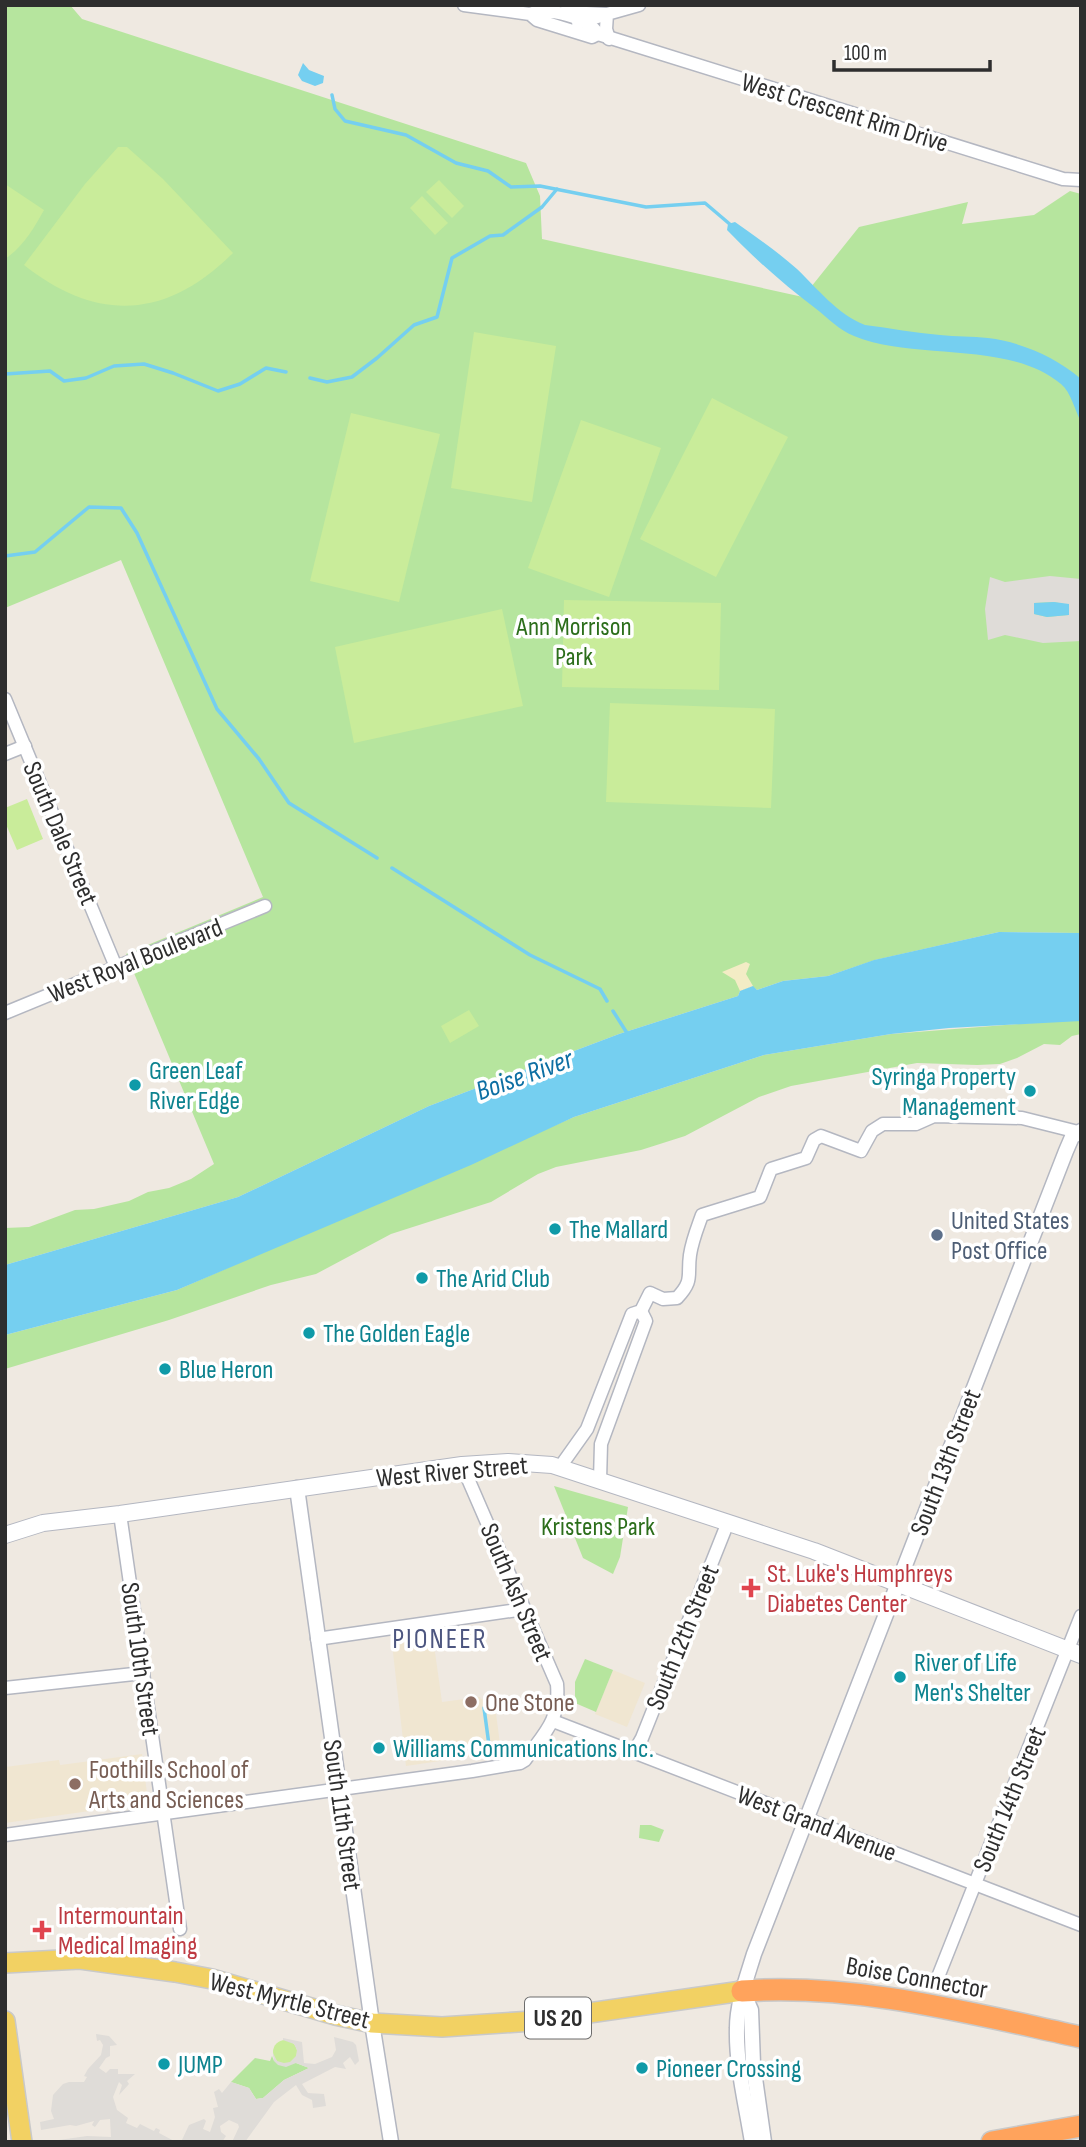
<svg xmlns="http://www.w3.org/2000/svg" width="1086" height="2147" font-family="'Sofia Sans Condensed',sans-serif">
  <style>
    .education { fill: #f0e6d1 }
    .green { fill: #b6e59e }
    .sand { fill: #f3ecc5 }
    .pitch { fill: #c9ec9a }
    .plaza { fill: #dfdcd8; fill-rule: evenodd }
    .water { fill: #75cff0 }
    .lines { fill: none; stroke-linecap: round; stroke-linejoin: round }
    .stream { stroke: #75cff0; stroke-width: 3.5 }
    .minor-casing { stroke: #b4b7c1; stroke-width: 15 }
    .tertiary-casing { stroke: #b4b7c1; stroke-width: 17 }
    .secondary-casing { stroke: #b4b7c1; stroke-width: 18 }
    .primary-casing { stroke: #c9c9c9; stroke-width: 22 }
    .motorway-casing { stroke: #c9c9c9; stroke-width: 24 }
    .minor { stroke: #fff; stroke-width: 12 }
    .tertiary { stroke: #fff; stroke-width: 14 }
    .secondary { stroke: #fff; stroke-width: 16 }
    .primary { stroke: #f2d163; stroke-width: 19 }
    .motorway { stroke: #ffa35c; stroke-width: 21 }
    .culture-dot { fill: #0f9aa8; stroke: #fff; stroke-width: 2.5 }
    .service-dot { fill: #5c6f8a; stroke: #fff; stroke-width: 2.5 }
    .health-dot { fill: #e0444e; stroke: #fff; stroke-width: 2.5 }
    .education-dot { fill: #8d6e63; stroke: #fff; stroke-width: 2.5 }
    .labels { text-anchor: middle; stroke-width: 7; stroke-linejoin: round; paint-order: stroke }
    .shield { fill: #fff; stroke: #6d6d6d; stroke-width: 2 }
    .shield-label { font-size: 24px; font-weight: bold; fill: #2e2e2e }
    .street-label { font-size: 26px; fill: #2e2e2e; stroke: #fff }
    .park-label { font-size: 26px; fill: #2c6e1b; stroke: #fff }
    .culture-label { font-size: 26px; fill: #0d838f; stroke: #fff; text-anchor: start }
    .service-label { font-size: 26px; fill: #4e5e75; stroke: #fff; text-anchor: start }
    .health-label { font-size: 26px; fill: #be3a42; stroke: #fff; text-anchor: start }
    .education-label { font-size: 26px; fill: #785e54; stroke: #fff; text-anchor: start }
    .water-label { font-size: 28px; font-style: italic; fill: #0d6fa3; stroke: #fff }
    .neighbourhood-label { font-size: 28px; letter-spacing: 2px; fill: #4d5680; stroke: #fff }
  </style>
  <rect width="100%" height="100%" fill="#efe9e1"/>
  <!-- education -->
  <g class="education">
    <polygon points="433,1638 442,1702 480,1697 481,1699 494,1698 501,1752 406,1766 392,1644"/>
    <polygon points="613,1670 645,1683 627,1727 595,1714"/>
    <polygon points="142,1754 148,1801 146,1803 5,1823 5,1767 59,1760 60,1765 68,1764"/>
  </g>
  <!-- green -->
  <g class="green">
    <polygon points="5,5 70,5 82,19 526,163 540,196 542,239 803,297 859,227 968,202 962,224 1034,215 1070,191 1081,194 1081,933 999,932 875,960 828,976 783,981 757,990 752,986 740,991 738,996 619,1034 429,1106 238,1197 5,1265 5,1228 29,1227 75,1210 94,1209 129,1201 148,1192 169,1188 191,1179 214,1164 126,954 263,897 121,560 5,608"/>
    <polygon points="1069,1020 1081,1021 1081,1034 1072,1036 1060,1045 1044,1044 1017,1058 1000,1064 977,1065 917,1063 791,1086 759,1097 685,1136 641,1150 556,1167 538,1174 491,1202 391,1234 316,1274 271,1285 169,1320 5,1369 5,1335 177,1290 574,1117 764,1055 891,1034"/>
    <polygon points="554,1486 628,1507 620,1557 613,1574 583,1558"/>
    <polygon points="585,1659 613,1670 596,1712 575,1703 575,1682"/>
    <polygon points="640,1825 651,1825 664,1830 659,1842 639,1838"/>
    <polygon points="272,2056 274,2061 296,2063 309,2068 284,2080 263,2098 256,2099 249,2088 231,2082 255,2058 270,2061"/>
  </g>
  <!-- sand -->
  <polygon class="sand" points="746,962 750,964 746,974 753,986 740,991 735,980 722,972"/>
  <!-- pitch -->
  <g class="pitch">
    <path d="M118,147H127L163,179L233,253C167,319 97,323 24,265L85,184Z"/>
    <polygon points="439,180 464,206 452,218 426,192"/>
    <path d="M5,184L44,210C34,228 23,247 5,259Z"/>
    <polygon points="422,196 448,223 435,235 410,208"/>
    <polygon points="474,332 556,346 532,502 451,488"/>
    <polygon points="712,398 788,437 716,577 640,539"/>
    <polygon points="351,413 440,434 399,602 310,581"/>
    <polygon points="581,420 661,448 609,597 528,568"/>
    <polygon points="564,600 721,603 719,690 562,687"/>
    <polygon points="502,609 523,706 354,743 335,647"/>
    <polygon points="610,703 775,709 771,808 606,802"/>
    <polygon points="27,799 43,839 17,850 5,822 5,808"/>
    <polygon points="469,1010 479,1026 450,1043 441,1026"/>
    <circle cx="285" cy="2052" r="12"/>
  </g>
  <!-- plaza -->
  <g class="plaza">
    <path d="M1050,576L1081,579V641L1043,643L1005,635L988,640L985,609L990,577L1005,582ZM1054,602L1069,605L1068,615L1047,617L1034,614V603Z"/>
    <polygon points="96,2034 109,2036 117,2045 110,2046 110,2056 106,2058 99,2068 106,2073 110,2069 118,2069 118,2074 135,2074 127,2081 129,2084 119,2095 122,2085 119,2082 113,2097 117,2110 128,2118 126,2123 137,2128 140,2124 154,2131 156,2128 160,2130 159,2133 176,2142 45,2142 87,2136 111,2137 110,2119 100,2120 95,2127 92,2125 94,2121 76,2126 70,2125 41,2130 40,2122 54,2119 51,2111 53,2095 63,2084 69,2082 84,2082 87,2077 84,2076 88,2069 101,2055 103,2045 100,2040 97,2041"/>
    <polygon points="334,2037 353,2042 356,2045 359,2061 355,2065 350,2057 343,2063 346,2069 335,2067 302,2084 308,2093 324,2094 326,2106 313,2108 312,2100 302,2095 296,2085 274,2102 245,2142 232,2142 239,2127 238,2124 229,2120 220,2126 221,2132 226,2136 222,2142 181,2142 189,2125 204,2119 206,2121 203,2129 210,2132 215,2117 213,2108 218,2107 214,2092 219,2089 222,2093 231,2082 249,2088 256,2099 263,2098 284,2080 309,2068 296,2063 286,2067 278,2065 274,2061 273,2053 277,2061 284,2063 290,2062 296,2056 297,2050 294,2044 283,2040 283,2038 302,2042 304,2063 315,2064 332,2057 336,2050"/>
  </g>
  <!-- water -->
  <g class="water">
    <polygon points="303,63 309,70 324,76 323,83 315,86 302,81 298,75"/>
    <path d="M735,222C756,237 778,252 797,269C818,289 837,314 865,325C890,328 915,333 940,335C956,337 972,336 988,338C1021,342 1056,357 1081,379V422C1075,411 1071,392 1061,384C1009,340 913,361 854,336C839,330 828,318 815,308C783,284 755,259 727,230L728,224Z"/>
    <polygon points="1054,602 1069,604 1069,615 1047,617 1034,614 1034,603"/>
    <polygon points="999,932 1081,933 1081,1021 949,1028 891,1034 764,1055 574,1117 471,1165 177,1290 5,1335 5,1265 238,1197 429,1106 619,1034 738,996 740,991 753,986 757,990 783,981 828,976 874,960"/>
  </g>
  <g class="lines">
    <!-- stream -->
    <g class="stream">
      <polyline points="332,95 335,109 345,121 406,135 456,163 488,171 511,187 540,186 646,207 705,203 732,226"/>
      <polyline points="5,374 50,371 64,381 86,378 114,366 144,364 173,373 218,391 240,384 266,368 286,372"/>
      <polyline points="310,378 327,382 352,377 377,358 414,325 437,317 452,258 490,236 503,235 542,207 557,189"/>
      <polyline points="5,556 35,552 89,507 121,508 137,533 217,709 259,759 289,803 377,858"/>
      <polyline points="392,868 530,955 600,989 607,1001"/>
      <polyline points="613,1011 627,1033"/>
      <polyline points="484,1708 489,1745"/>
    </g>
    <!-- minor casing -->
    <g class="minor-casing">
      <g id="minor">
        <path d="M464,5L530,14C548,7 588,17 598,34L592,37L537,20L530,14"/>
        <polyline points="565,12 607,14 578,23"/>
        <polyline points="598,34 1063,179 1081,180"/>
        <polyline points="609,39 606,29 607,14 639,5"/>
        <polyline points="5,699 116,967"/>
        <polyline points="5,754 25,746"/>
        <polyline points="5,1013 265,906"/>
        <path d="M560,1467L587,1429L632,1314L641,1311L650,1293L663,1299L677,1298C694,1280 687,1276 690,1255C692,1241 697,1229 702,1215L760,1197L771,1169L806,1158L814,1140L821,1136L861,1151L872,1131L883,1124H916L934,1116L1022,1118L1078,1132"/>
        <polyline points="600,1480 601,1444 646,1321 641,1311"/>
        <polyline points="120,1514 180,1929"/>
        <polyline points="317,1639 524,1609"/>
        <polyline points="5,1688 143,1673"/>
        <polyline points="553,1721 1081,1925"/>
        <polyline points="634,1752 642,1738 728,1522"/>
        <path d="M5,1835L472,1771L520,1763L525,1760C545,1732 560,1721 557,1684L462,1465"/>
        <polyline points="936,1982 1081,1616"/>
      </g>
    </g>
    <!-- tertiary casing -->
    <g class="tertiary-casing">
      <g id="tertiary">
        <polyline points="297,1488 372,2023 391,2142"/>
        <polyline points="743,1992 751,2010 753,2064 764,2142"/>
        <path d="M752,2142C746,2104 736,2066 737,2028C737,2003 747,1977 754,1954L1066,1151L1072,1137L1081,1131"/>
      </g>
    </g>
    <!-- secondary casing -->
    <g class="secondary-casing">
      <polyline id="secondary" points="5,1535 43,1523 120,1514 462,1465 508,1462 552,1465 814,1551 1081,1655"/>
    </g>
    <!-- primary casing -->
    <g class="primary-casing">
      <g id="primary">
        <polyline points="5,1963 80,1959 175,1972 212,1979 335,2015 372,2023 442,2027 533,2021 742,1991"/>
        <polyline points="5,2021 22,2142"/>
      </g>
    </g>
    <!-- motorway casing -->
    <g class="motorway-casing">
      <g id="motorway">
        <path d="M742,1991C858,1983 969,2013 1081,2037"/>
        <polyline points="992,2142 1081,2126"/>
      </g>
    </g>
    <!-- minor -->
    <use href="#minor" class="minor"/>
    <!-- tertiary -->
    <use href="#tertiary" class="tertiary"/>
    <!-- secondary -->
    <use href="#secondary" class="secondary"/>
    <!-- primary -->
    <use href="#primary" class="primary"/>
    <!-- motorway -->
    <use href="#motorway" class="motorway"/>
  </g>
  <!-- markers -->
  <g class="culture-dot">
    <circle cx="135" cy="1085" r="7"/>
    <circle cx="1030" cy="1091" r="7"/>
    <circle cx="555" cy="1229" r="7"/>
    <circle cx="422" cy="1278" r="7"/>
    <circle cx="309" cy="1333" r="7"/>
    <circle cx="165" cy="1369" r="7"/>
    <circle cx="900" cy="1677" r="7"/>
    <circle cx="379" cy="1748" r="7"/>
    <circle cx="164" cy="2064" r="7"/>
    <circle cx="642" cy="2068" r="7"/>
  </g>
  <circle class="service-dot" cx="937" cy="1235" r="7"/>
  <g class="health-dot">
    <path d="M747.5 1577.5h7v7h7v7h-7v7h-7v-7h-7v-7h7z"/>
    <path d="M38.5 1919.5h7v7h7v7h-7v7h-7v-7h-7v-7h7z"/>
  </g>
  <g class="education-dot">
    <circle cx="471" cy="1702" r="7"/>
    <circle cx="75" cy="1784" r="7"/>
  </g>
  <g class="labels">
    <!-- shield labels -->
    <rect class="shield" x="525" y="1997.5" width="66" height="41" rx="5"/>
    <g class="shield-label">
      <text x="558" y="2026">US 20</text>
    </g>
    <!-- street labels -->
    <g class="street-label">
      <text transform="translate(845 112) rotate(17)" y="9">West Crescent Rim Drive</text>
      <text transform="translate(61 833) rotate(67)" y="9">South Dale Street</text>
      <text transform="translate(135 960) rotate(-22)" y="9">West Royal Boulevard</text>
      <text transform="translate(945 1462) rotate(-69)" y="9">South 13th Street</text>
      <text transform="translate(452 1471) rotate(-5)" y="9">West River Street</text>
      <text transform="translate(517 1592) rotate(67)" y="9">South Ash Street</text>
      <text transform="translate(682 1637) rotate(-68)" y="9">South 12th Street</text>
      <text transform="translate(141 1659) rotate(82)" y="9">South 10th Street</text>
      <text transform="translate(1009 1799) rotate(-68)" y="9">South 14th Street</text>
      <text transform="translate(343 1815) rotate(82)" y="9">South 11th Street</text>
      <text transform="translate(817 1823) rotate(21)" y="9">West Grand Avenue</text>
      <text transform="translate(917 1977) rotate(10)" y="9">Boise Connector</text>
      <text transform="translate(290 2000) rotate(14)" y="9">West Myrtle Street</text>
    </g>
    <!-- park labels -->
    <g class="park-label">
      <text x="574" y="635">Ann Morrison<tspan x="574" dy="30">Park</tspan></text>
      <text x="598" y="1535">Kristens Park</text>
    </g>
    <!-- culture labels -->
    <g class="culture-label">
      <text x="149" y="1079">Green Leaf<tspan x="149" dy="30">River Edge</tspan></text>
      <text x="1016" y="1085" text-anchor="end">Syringa Property<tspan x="1016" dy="30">Management</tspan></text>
      <text x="569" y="1238">The Mallard</text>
      <text x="436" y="1287">The Arid Club</text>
      <text x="323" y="1342">The Golden Eagle</text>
      <text x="179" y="1378">Blue Heron</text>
      <text x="914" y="1671">River of Life<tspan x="914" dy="30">Men's Shelter</tspan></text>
      <text x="393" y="1757">Williams Communications Inc.</text>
      <text x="178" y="2073">JUMP</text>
      <text x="656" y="2077">Pioneer Crossing</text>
    </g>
    <!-- service labels -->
    <g class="service-label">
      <text x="951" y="1229">United States<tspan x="951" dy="30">Post Office</tspan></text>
    </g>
    <!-- health labels -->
    <g class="health-label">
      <text x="767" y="1582">St. Luke's Humphreys<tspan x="767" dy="30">Diabetes Center</tspan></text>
      <text x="58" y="1924">Intermountain<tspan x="58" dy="30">Medical Imaging</tspan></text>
    </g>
    <!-- education labels -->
    <g class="education-label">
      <text x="485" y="1711">One Stone</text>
      <text x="89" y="1778">Foothills School of<tspan x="89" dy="30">Arts and Sciences</tspan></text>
    </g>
    <!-- water labels -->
    <g class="water-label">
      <text transform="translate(524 1074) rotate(-20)" y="10">Boise River</text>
    </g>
    <!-- neighbourhood labels -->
    <g class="neighbourhood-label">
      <text x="440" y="1648">PIONEER</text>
    </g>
  </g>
  <!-- border -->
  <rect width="1086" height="2147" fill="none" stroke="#2e2e2e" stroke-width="14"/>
  <!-- scale -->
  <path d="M834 60v10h156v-10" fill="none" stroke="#2e2e2e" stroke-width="3.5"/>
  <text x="844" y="60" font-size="21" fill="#2e2e2e" stroke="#ffffff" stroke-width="5" paint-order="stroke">100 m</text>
</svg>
